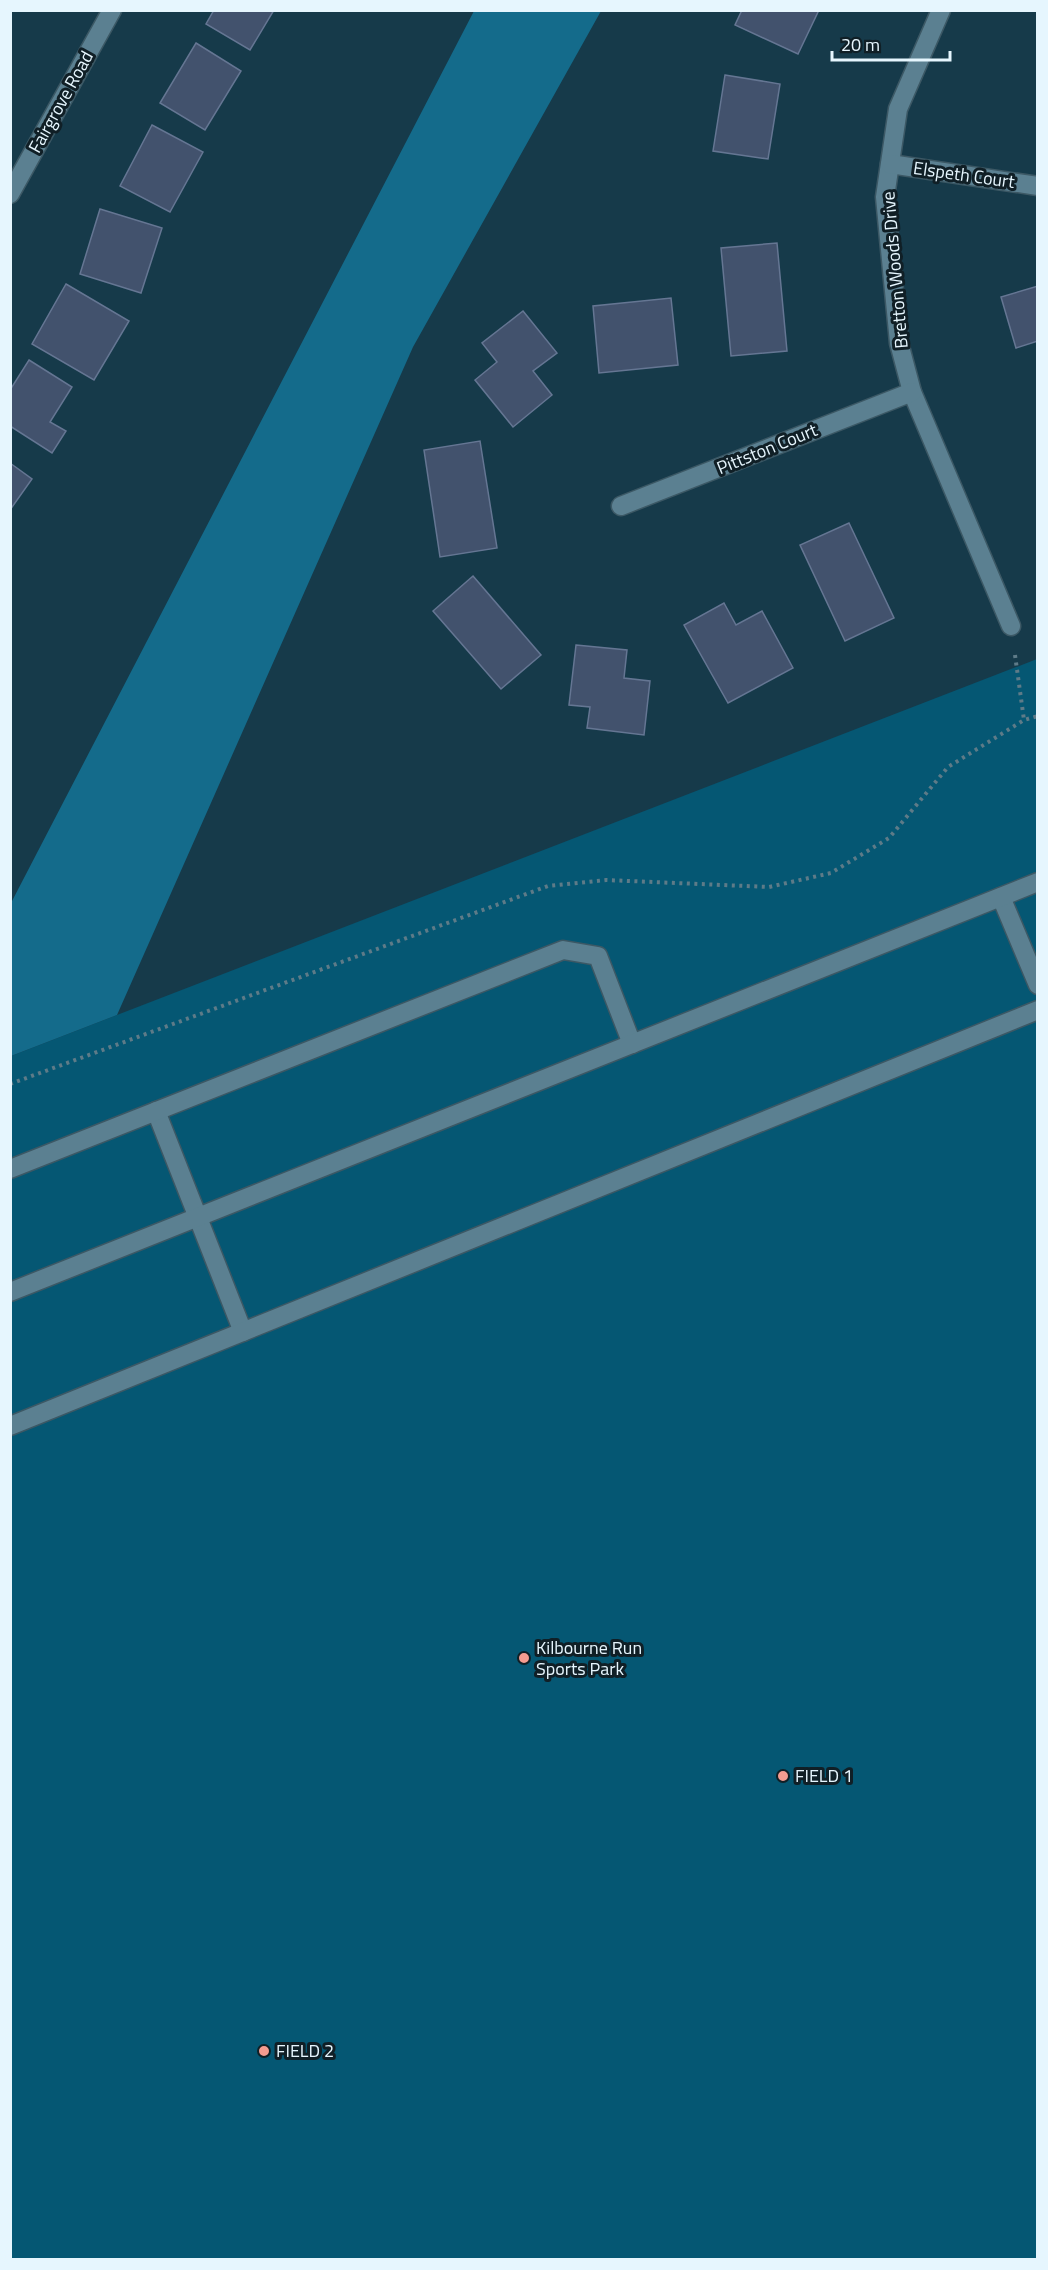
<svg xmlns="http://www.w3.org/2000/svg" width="1048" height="2270" font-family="'Titillium Web',sans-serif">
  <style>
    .green { fill: #055773 }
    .forest { fill: #146b8b }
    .building { fill: #42526d; stroke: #657693; stroke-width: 1.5 }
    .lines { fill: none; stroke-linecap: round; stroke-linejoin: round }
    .lane-casing { stroke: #3c5865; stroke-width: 21 }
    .street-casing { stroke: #3c5865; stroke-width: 21 }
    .path { stroke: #5e7b88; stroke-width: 4; stroke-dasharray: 3 4.5; stroke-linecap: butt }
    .lane { stroke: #5b8091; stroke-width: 18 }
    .street { stroke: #5b8091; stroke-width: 18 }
    .poi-dot { fill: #f59c90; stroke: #101f26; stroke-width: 2 }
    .labels { text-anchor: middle; stroke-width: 6; stroke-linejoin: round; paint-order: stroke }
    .street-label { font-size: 18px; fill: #e6f6fe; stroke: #101f26 }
    .poi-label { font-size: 18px; fill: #e6f6fe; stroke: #101f26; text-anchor: start }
  </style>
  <rect width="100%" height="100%" fill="#163a4a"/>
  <!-- green -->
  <polygon class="green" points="1037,659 1037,2259 11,2260 11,1056"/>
  <!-- forest -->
  <polygon class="forest" points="474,11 601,11 413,347 117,1015 11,1056 11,903"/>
  <!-- building -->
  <g class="building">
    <polygon points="214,10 274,10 250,50 206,24"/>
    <polygon points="742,10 819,10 798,54 735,25"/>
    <polygon points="196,43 241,71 205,130 160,103"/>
    <polygon points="725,75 780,84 768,159 713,151"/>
    <polygon points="152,125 203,152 170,212 120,186"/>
    <polygon points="100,209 162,228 141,293 80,274"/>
    <polygon points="777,243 787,351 731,356 721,248"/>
    <polygon points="66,284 129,321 94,380 32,344"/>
    <polygon points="1038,286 1038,341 1016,348 1001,297"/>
    <polygon points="671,298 678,365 599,373 593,306"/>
    <polygon points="523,311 557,353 533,371 552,395 513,427 475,380 497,362 482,343"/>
    <polygon points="29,360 72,387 50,422 66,431 52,453 10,426 10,390"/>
    <polygon points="480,441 497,548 440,557 424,450"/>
    <polygon points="10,463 32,479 10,510"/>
    <polygon points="849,523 894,618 845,641 800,545"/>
    <polygon points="473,576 541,655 501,689 433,611"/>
    <polygon points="724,603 736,625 762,611 793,668 728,703 684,625"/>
    <polygon points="576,645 627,650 624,678 650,681 644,735 587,728 590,707 569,705"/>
  </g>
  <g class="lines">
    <!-- lane casing -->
    <g class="lane-casing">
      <g id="lane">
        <polyline points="1001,897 1038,985"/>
        <polyline points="156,1111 243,1332"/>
        <polyline points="10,1169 563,950 598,956 632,1044"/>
        <polyline points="10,1292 1038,882"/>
        <polyline points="10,1426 1038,1010"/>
      </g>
    </g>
    <!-- street casing -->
    <g class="street-casing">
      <g id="street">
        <polyline points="941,10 898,109 885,197 899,343 912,392 1011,626"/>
        <polyline points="890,164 1038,186"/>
        <polyline points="10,194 112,10"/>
        <polyline points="621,506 912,392"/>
      </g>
    </g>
    <!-- path -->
    <g class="path">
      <polyline points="1015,655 1024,720"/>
      <polyline points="10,1084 548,886 606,880 769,887 831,873 889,838 948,767 1024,720 1038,716"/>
    </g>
    <!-- lane -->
    <use href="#lane" class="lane"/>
    <!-- street -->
    <use href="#street" class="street"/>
  </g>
  <!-- markers -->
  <g class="poi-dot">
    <circle cx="524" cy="1658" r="6"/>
    <circle cx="783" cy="1776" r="6"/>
    <circle cx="264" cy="2051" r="6"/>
  </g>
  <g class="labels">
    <!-- street labels -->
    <g class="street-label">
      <text transform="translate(61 102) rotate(-61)" y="6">Fairgrove Road</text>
      <text transform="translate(964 175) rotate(8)" y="6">Elspeth Court</text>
      <text transform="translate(895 270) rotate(-95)" y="6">Bretton Woods Drive</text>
      <text transform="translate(767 449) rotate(-22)" y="6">Pittston Court</text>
    </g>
    <!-- poi labels -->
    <g class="poi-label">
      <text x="536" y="1654">Kilbourne Run<tspan x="536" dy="21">Sports Park</tspan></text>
      <text x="795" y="1782">FIELD 1</text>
      <text x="276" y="2057">FIELD 2</text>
    </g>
  </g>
  <!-- border -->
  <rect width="1048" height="2270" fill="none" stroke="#e6f6fe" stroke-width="24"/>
  <!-- scale -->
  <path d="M832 51v9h118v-9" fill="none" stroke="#e6f6fe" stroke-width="3"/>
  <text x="841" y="51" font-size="18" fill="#e6f6fe" stroke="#101f26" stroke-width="4.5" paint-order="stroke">20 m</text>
</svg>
